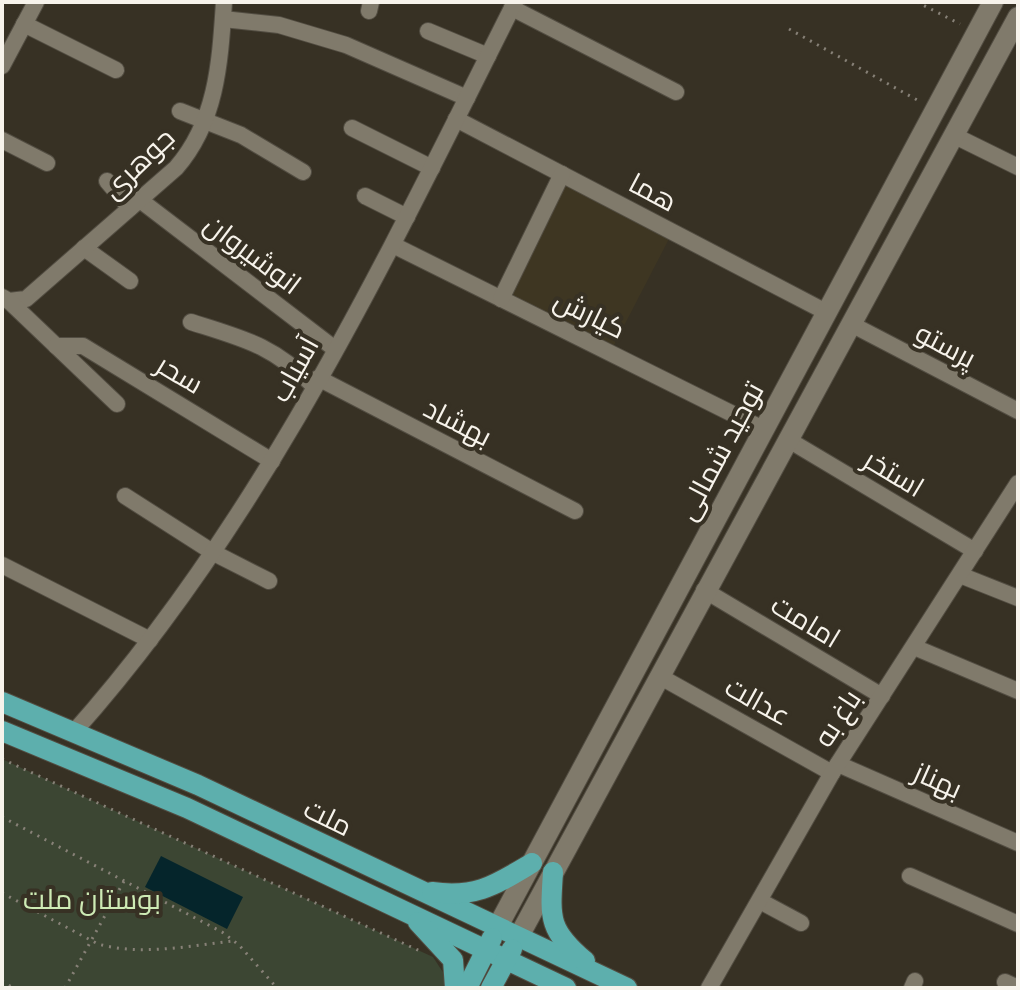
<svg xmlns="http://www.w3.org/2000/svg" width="1020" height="990" font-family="'Archivo Narrow',Cairo,sans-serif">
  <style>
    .built { fill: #3e3622 }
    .green { fill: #3c4633 }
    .water { fill: #05252b }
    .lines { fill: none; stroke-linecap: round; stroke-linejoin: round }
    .street-casing { stroke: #524d42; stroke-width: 18 }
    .secondary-casing { stroke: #524d42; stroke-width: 22 }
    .primary-casing { stroke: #524d42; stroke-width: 22 }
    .path { stroke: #878177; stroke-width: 3; stroke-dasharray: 2 6; stroke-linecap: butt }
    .street { stroke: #807a6b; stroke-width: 16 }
    .secondary { stroke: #807a6b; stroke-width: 20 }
    .primary { stroke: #5dafad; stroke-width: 20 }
    .labels { text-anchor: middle; stroke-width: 8; stroke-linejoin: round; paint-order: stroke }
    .street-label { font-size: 28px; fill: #f7f3eb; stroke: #373124 }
    .park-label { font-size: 28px; fill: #ceebb5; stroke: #373124 }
  </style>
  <rect width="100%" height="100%" fill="#373124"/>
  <!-- built -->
  <polygon class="built" points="563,179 671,235 613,347 508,295"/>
  <!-- green -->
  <polygon class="green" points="2,759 433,957 448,980 445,988 2,988"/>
  <!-- water -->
  <polygon class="water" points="161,856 243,897 227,929 145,887"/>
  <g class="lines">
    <!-- street casing -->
    <g class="street-casing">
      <g id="street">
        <polyline points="512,8 676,92"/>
        <polyline points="369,11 371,2"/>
        <polyline points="223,19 279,25 346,45 467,98"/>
        <polyline points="24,24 116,70"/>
        <polyline points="428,31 488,56"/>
        <polyline points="2,66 36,2"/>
        <polyline points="180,111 241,135 303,172"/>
        <polyline points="456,119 826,312"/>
        <polyline points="352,128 432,168"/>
        <polyline points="953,135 1018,167"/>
        <polyline points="2,140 47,163"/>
        <polyline points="107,181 130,208"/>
        <polyline points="365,196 407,217"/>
        <polyline points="140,200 335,349"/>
        <polyline points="393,245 763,429"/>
        <polyline points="84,248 130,281"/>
        <path d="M2,297L9,301L26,299L176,168C217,121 220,62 224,2"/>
        <polyline points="501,299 562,174"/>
        <polyline points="9,301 117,404"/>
        <path d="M191,322C245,339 272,345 314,386"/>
        <polyline points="851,324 1018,411"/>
        <polyline points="56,346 83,346 272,461"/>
        <polyline points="318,378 575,511"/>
        <polyline points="787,439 975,551"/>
        <polyline points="125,496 214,553 269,581"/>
        <polyline points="2,565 150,640"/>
        <polyline points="960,575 1018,598"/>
        <polyline points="704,590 882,696"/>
        <polyline points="914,647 1018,691"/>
        <polyline points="659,676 832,773"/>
        <path d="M73,733C264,519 387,256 515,2"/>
        <polyline points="838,764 1018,843"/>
        <polyline points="910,876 1018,924"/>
        <polyline points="760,901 801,923"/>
        <polyline points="1005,982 1018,988"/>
        <polyline points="709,988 832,773 1018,483"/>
        <polyline points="912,988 915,981"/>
      </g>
    </g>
    <!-- secondary casing -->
    <g class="secondary-casing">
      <g id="secondary">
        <polyline points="497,928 993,2"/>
        <polyline points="518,938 1018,17"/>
      </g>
    </g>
    <!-- primary casing -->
    <g class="primary-casing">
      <g id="primary">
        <polyline points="2,702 198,785 627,988"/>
        <polyline points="2,731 187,808 566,988"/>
        <path d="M553,872C550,918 548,930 585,961"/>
        <path d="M432,892C477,898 495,885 532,863"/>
        <polyline points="418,922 453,960 455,988"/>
        <polyline points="467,988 492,938"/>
        <polyline points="491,988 512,949"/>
      </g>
    </g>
    <!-- path -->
    <g class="path">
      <polyline points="917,2 960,24"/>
      <polyline points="789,29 919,101"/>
      <polyline points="2,759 420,951"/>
      <polyline points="2,817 222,932 239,945 277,988"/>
      <path d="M2,893L98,944C141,956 188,946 232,941"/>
      <polyline points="2,981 13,988"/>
      <polyline points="65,988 124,881"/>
    </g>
    <!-- street -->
    <use href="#street" class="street"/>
    <!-- secondary -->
    <use href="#secondary" class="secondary"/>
    <!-- primary -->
    <use href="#primary" class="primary"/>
  </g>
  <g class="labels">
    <!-- street labels -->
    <g class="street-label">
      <text transform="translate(138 163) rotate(-44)" y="10">جوهری</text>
      <text transform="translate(653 192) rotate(28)" y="10">هما</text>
      <text transform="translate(253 254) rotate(37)" y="10">انوشیروان</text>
      <text transform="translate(590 314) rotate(26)" y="10">کیارش</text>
      <text transform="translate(946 345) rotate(28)" y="10">پرستو</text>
      <text transform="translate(294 369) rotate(-61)" y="10">آسیاب</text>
      <text transform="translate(180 374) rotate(31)" y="10">سحر</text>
      <text transform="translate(458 422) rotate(27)" y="10">بهشاد</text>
      <text transform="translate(720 451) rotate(-62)" y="10">توحید شمالی</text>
      <text transform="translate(894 473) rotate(31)" y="10">استخر</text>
      <text transform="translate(806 621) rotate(31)" y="10">امامت</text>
      <text transform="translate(758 701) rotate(29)" y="10">عدالت</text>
      <text transform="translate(837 718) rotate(-57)" y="10">باغ به</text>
      <text transform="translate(938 780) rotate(24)" y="10">بهناز</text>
      <text transform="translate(328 817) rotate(26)" y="10">ملت</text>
    </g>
    <!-- park labels -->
    <g class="park-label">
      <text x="92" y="909">بوستان ملت</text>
    </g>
  </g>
  <!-- border -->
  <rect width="1020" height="990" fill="none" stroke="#f7f3eb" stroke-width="8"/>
</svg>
